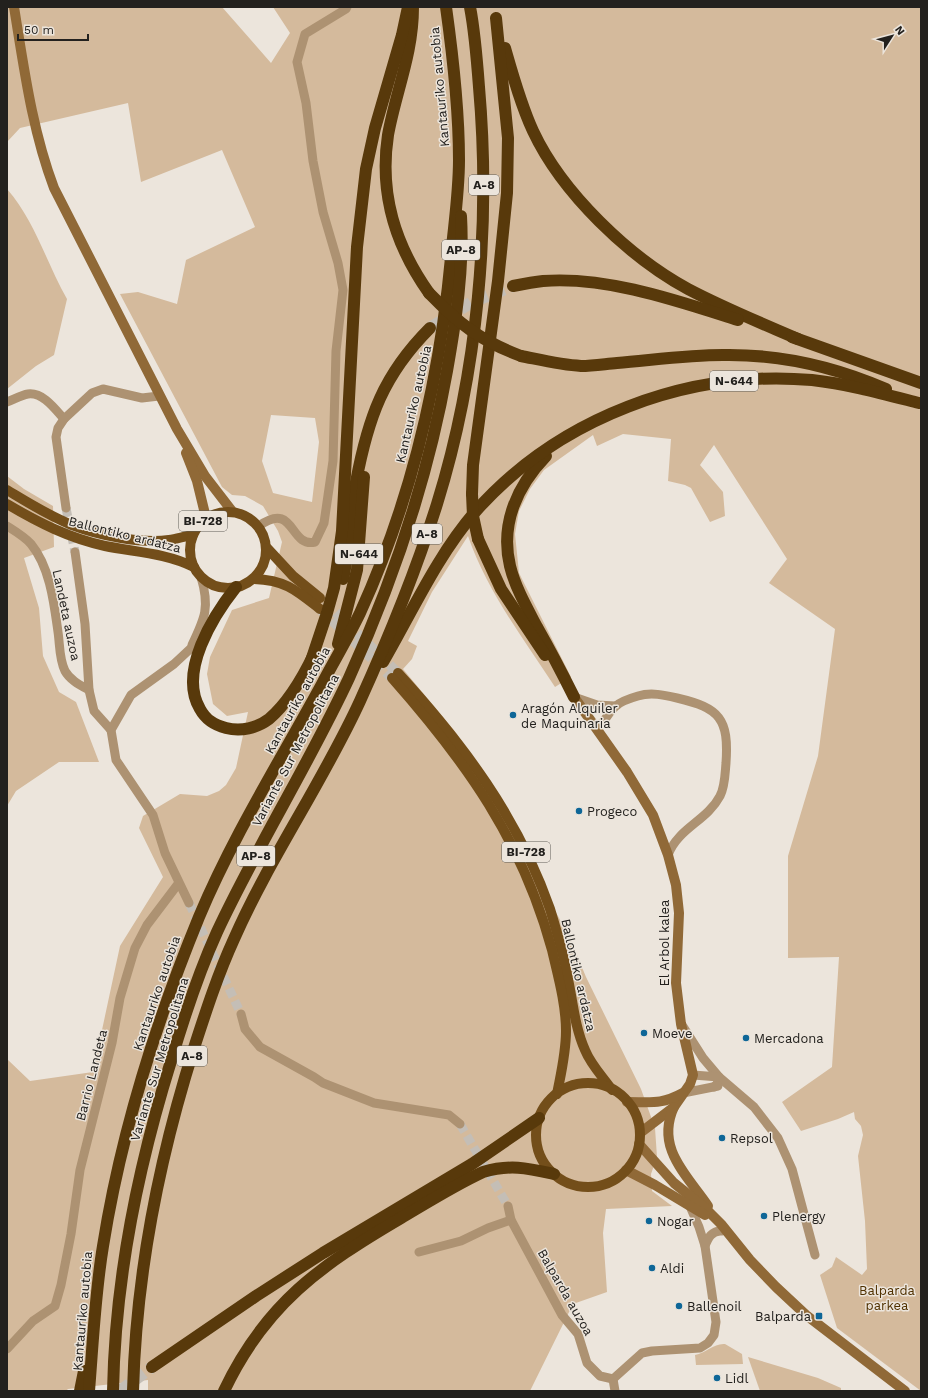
<svg xmlns="http://www.w3.org/2000/svg" width="928" height="1398" font-family="'Work Sans',sans-serif">
  <style>
    .green { fill: #d4ba9c; fill-rule: evenodd }
    .lines { fill: none; stroke-linecap: round; stroke-linejoin: round }
    .street-tunnel { stroke: #c4beb6; stroke-width: 9; stroke-dasharray: 9 4.5; stroke-linecap: butt }
    .primary-tunnel { stroke: #c4beb6; stroke-width: 10; stroke-dasharray: 10 5; stroke-linecap: butt }
    .highway-tunnel { stroke: #c4beb6; stroke-width: 12; stroke-dasharray: 12 6; stroke-linecap: butt }
    .street { stroke: #ad9272; stroke-width: 9 }
    .secondary { stroke: #906937; stroke-width: 10 }
    .primary { stroke: #734e1a; stroke-width: 10 }
    .highway { stroke: #58390b; stroke-width: 12 }
    .highway-bridge { stroke: #58390b; stroke-width: 12 }
    .poi-dot { fill: #0e6697; stroke: #ece5dc; stroke-width: 1.5 }
    .labels { text-anchor: middle; stroke-width: 3; stroke-linejoin: round; paint-order: stroke }
    .shield { fill: #ece5dc; stroke: #5f5c57; stroke-width: 1 }
    .shield-label { font-size: 12px; font-weight: bold; fill: #23211e }
    .street-label { font-size: 13px; fill: #23211e; stroke: #ece5dc }
    .poi-label { font-size: 13px; fill: #23211e; stroke: #ece5dc; text-anchor: start }
    .park-label { font-size: 13px; fill: #503100; stroke: #ece5dc }
  </style>
  <rect width="100%" height="100%" fill="#ece5dc"/>
  <!-- green -->
  <g class="green">
    <path d="M7,7H222L271,63L290,33L273,7H921V1391L837,1328L820,1275L832,1267L836,1257L862,1275L867,1269L865,1221L858,1156L863,1135L861,1126L855,1119L854,1112L838,1119L801,1131L782,1102L832,1067L839,957L788,958V856L818,756L835,629L769,583L787,559L714,445L700,465L723,492L725,516L710,522L691,488L685,485L668,481L671,439L623,434L597,446L593,435L544,470L530,489L519,511L515,534L519,573L571,677L555,687C523,638 487,591 468,536L432,592L408,641L417,646L412,659L403,669L457,734L569,936L586,977L641,1089L655,1128L657,1157L651,1174L652,1191L672,1206L606,1209L603,1233L607,1292L573,1304L530,1391H148V1380L68,1389L66,1391H7V1059L30,1081L93,1072L120,946L163,877L139,828L143,816L180,794L207,796L219,791L226,785L236,768L248,712L227,716L213,704L207,674L210,657L232,610L269,598L282,542L278,531L263,506L245,496L232,495L222,487L120,294L138,292L177,304L186,260L255,227L222,150L141,182L128,103L20,128L7,142ZM271,415L315,418L319,442L312,502L273,493L262,461Z"/>
    <path d="M7,189C35,221 46,262 67,299L54,355L36,366L7,389Z"/>
    <polygon points="7,476 24,489 53,506 54,547 24,558 39,608 43,656 59,692 76,702 99,762 59,762 16,791 7,806"/>
    <path d="M725,1344L742,1354L743,1364L696,1365L695,1355C706,1353 714,1343 725,1344Z"/>
    <polygon points="748,1357 818,1378 841,1388 841,1391 760,1391"/>
  </g>
  <g class="lines">
    <!-- street-tunnel -->
    <g class="street-tunnel">
      <polyline points="66,508 75,552"/>
      <polyline points="189,903 241,1014"/>
      <polyline points="460,1124 508,1206"/>
    </g>
    <!-- primary-tunnel -->
    <g class="primary-tunnel">
      <polyline points="325,602 398,673"/>
      <polyline points="321,610 392,678"/>
    </g>
    <!-- highway-tunnel -->
    <g class="highway-tunnel">
      <polyline points="430,328 472,302 513,286"/>
      <polyline points="120,1391 152,1367"/>
    </g>
    <!-- street -->
    <g class="street">
      <path d="M7,402C13,400 21,395 28,394C43,392 55,409 64,419"/>
      <polyline points="66,508 56,437 58,428 64,419 92,393 103,389 142,398 159,396"/>
      <path d="M7,526C15,531 25,537 31,544C50,567 54,603 58,632C60,645 59,659 65,671C70,680 80,685 89,690"/>
      <path d="M259,526C295,500 289,548 315,542L324,523L333,461L336,351L343,290L338,263L323,212L313,161L306,103L297,62L305,34L346,9L347,7"/>
      <polyline points="75,552 85,624 89,690 94,711 111,730"/>
      <path d="M192,645C205,618 210,607 201,577"/>
      <polyline points="574,697 597,705 615,706"/>
      <path d="M596,728C606,722 608,712 616,706C621,701 631,698 638,696C651,692 664,695 677,698C720,708 729,719 726,763C725,774 725,787 720,796C707,821 678,828 668,855"/>
      <polyline points="189,903 165,853 153,815 116,760 111,730 131,695 174,664 204,636"/>
      <polyline points="241,1014 245,1029 260,1047 314,1077 323,1083 374,1103 449,1115 460,1124"/>
      <polyline points="682,1025 703,1058 719,1077 717,1084 714,1087"/>
      <polyline points="693,1075 719,1077 754,1107 778,1138 792,1169 815,1255"/>
      <polyline points="683,1093 718,1086"/>
      <polyline points="508,1206 511,1220 562,1315 578,1334 587,1363 600,1376 613,1379 642,1353 652,1351 700,1348 708,1343 714,1335 716,1322 705,1246 699,1227 689,1204"/>
      <path d="M705,1246C708,1238 712,1230 722,1231"/>
      <polyline points="419,1252 461,1241 488,1228 511,1220"/>
      <polyline points="7,1349 33,1321 55,1306 61,1285 71,1234 80,1170 112,1043 120,998 135,948 147,925 178,884"/>
      <polyline points="613,1379 615,1391"/>
    </g>
    <!-- secondary -->
    <g class="secondary">
      <path d="M14,7C24,68 32,130 54,188L177,429L205,476L232,511"/>
      <polyline points="186,453 197,481 206,518"/>
      <polyline points="574,697 627,772 653,815 668,855 676,885 679,913 676,983 681,1024 693,1075 690,1084 674,1107 640,1133"/>
      <path d="M627,1102C651,1102 661,1105 683,1093"/>
      <path d="M674,1107C655,1148 687,1175 708,1206"/>
      <polyline points="639,1144 674,1183 705,1208 721,1224 750,1260 776,1287 806,1315 905,1391"/>
      <polyline points="626,1170 655,1185 705,1215"/>
    </g>
    <!-- primary -->
    <g class="primary">
      <path d="M7,490C27,502 49,516 72,525C98,535 141,544 169,540C177,539 185,536 193,535"/>
      <path d="M7,504C39,523 69,538 105,546C135,552 166,553 194,567"/>
      <circle cx="228" cy="550" r="38"/>
      <polyline points="267,548 293,576 320,598"/>
      <path d="M254,579C285,580 296,590 320,609"/>
      <path d="M398,673C463,744 518,817 550,909C557,932 564,956 568,979C573,1003 575,1028 585,1050C591,1065 603,1077 612,1090"/>
      <path d="M392,678C467,763 522,840 552,950C558,976 566,1004 566,1031C566,1053 561,1073 557,1094"/>
      <circle cx="588" cy="1135" r="52"/>
    </g>
    <!-- highway -->
    <g class="highway">
      <path d="M413,7C413,54 396,91 388,135C379,194 395,245 429,293"/>
      <path d="M505,48C513,76 521,105 533,131C562,193 629,257 688,289C724,308 761,323 798,339"/>
      <path d="M513,286C523,284 533,282 543,281C607,276 678,301 738,320"/>
      <polyline points="792,337 921,383"/>
      <path d="M521,356C541,360 561,365 581,366C593,366 605,364 617,363C653,360 688,355 723,355C781,354 833,366 886,389"/>
      <path d="M546,456C517,486 500,524 510,566C515,587 527,608 537,627C550,650 562,673 574,697"/>
      <polyline points="472,494 473,465 498,281 507,193 508,138 496,18"/>
      <polyline points="478,539 501,589 545,655"/>
      <path d="M343,579C350,547 350,514 356,482C368,418 383,375 430,328"/>
      <path d="M236,587C213,616 178,672 200,709C206,720 214,725 226,728C241,732 257,728 269,719C289,702 303,677 314,654"/>
      <polyline points="338,644 357,570 364,477"/>
      <polyline points="311,661 327,613 334,588 342,531 357,247 366,169 375,128 402,35 408,7"/>
      <path d="M383,662C412,612 437,556 475,512C558,418 688,369 812,380C848,384 884,394 919,403"/>
      <polyline points="152,1367 256,1296 323,1253 472,1164 539,1118"/>
      <polyline points="80,1391 84,1371"/>
      <path d="M89,1391C93,1342 95,1294 103,1246C121,1133 156,1022 199,917C233,836 280,761 322,684C334,661 348,638 360,613C413,497 441,374 452,247C455,218 459,189 459,160C459,109 453,57 446,7"/>
      <path d="M113,1391C115,1280 138,1167 171,1061C184,1017 198,974 217,932C257,846 309,764 349,678C394,579 428,478 447,371C456,320 464,268 461,216"/>
      <path d="M133,1391C136,1275 159,1159 194,1048C206,1011 218,974 234,939C270,857 323,782 360,701C389,637 416,571 437,504C478,372 491,225 479,87C477,60 475,33 470,7"/>
      <path d="M224,1391C265,1304 321,1265 401,1218C428,1202 455,1185 483,1172C510,1164 527,1168 554,1174"/>
    </g>
    <!-- highway-bridge -->
    <g class="highway-bridge">
      <path d="M429,293C459,324 481,341 521,356"/>
      <polyline points="472,494 473,516 478,539"/>
    </g>
  </g>
  <!-- markers -->
  <g class="poi-dot">
    <circle cx="513" cy="715" r="4"/>
    <circle cx="579" cy="811" r="4"/>
    <circle cx="644" cy="1033" r="4"/>
    <circle cx="746" cy="1038" r="4"/>
    <circle cx="722" cy="1138" r="4"/>
    <circle cx="764" cy="1216" r="4"/>
    <circle cx="649" cy="1221" r="4"/>
    <circle cx="652" cy="1268" r="4"/>
    <circle cx="679" cy="1306" r="4"/>
    <rect x="815" y="1312" width="8" height="8" rx="2"/>
    <circle cx="717" cy="1378" r="4"/>
  </g>
  <g class="labels">
    <!-- shield labels -->
    <g class="shield">
      <rect x="469" y="175" width="30" height="20" rx="3"/>
      <rect x="442" y="240" width="38" height="20" rx="3"/>
      <rect x="710" y="371" width="48" height="20" rx="3"/>
      <rect x="179" y="511" width="48" height="20" rx="3"/>
      <rect x="412" y="524" width="30" height="20" rx="3"/>
      <rect x="335" y="544" width="48" height="20" rx="3"/>
      <rect x="502" y="842" width="48" height="20" rx="3"/>
      <rect x="237" y="846" width="38" height="20" rx="3"/>
      <rect x="177" y="1046" width="30" height="20" rx="3"/>
    </g>
    <g class="shield-label">
      <text x="484" y="189">A-8</text>
      <text x="461" y="254">AP-8</text>
      <text x="734" y="385">N-644</text>
      <text x="203" y="525">BI-728</text>
      <text x="427" y="538">A-8</text>
      <text x="359" y="558">N-644</text>
      <text x="526" y="856">BI-728</text>
      <text x="256" y="860">AP-8</text>
      <text x="192" y="1060">A-8</text>
    </g>
    <!-- street labels -->
    <g class="street-label">
      <text transform="translate(439 87) rotate(-95)" y="5">Kantauriko autobia</text>
      <text transform="translate(413 404) rotate(-77)" y="5">Kantauriko autobia</text>
      <text transform="translate(125 534) rotate(14)" y="5">Ballontiko ardatza</text>
      <text transform="translate(67 615) rotate(78)" y="5">Landeta auzoa</text>
      <text transform="translate(297 700) rotate(-61)" y="5">Kantauriko autobia</text>
      <text transform="translate(295 750) rotate(-62)" y="5">Variante Sur Metropolitana</text>
      <text transform="translate(664 943) rotate(-90)" y="5">El Arbol kalea</text>
      <text transform="translate(579 975) rotate(77)" y="5">Ballontiko ardatza</text>
      <text transform="translate(156 993) rotate(-71)" y="5">Kantauriko autobia</text>
      <text transform="translate(159 1059) rotate(-73)" y="5">Variante Sur Metropolitana</text>
      <text transform="translate(91 1075) rotate(-76)" y="5">Barrio Landeta</text>
      <text transform="translate(566 1292) rotate(60)" y="5">Balparda auzoa</text>
      <text transform="translate(82 1311) rotate(-85)" y="5">Kantauriko autobia</text>
    </g>
    <!-- poi labels -->
    <g class="poi-label">
      <text x="521" y="713">Aragón Alquiler<tspan x="521" dy="15">de Maquinaria</tspan></text>
      <text x="587" y="816">Progeco</text>
      <text x="652" y="1038">Moeve</text>
      <text x="754" y="1043">Mercadona</text>
      <text x="730" y="1143">Repsol</text>
      <text x="772" y="1221">Plenergy</text>
      <text x="657" y="1226">Nogar</text>
      <text x="660" y="1273">Aldi</text>
      <text x="687" y="1311">Ballenoil</text>
      <text x="811" y="1321" text-anchor="end">Balparda</text>
      <text x="725" y="1383">Lidl</text>
    </g>
    <!-- park labels -->
    <g class="park-label">
      <text x="887" y="1295">Balparda<tspan x="887" dy="15">parkea</tspan></text>
    </g>
  </g>
  <!-- border -->
  <rect width="928" height="1398" fill="none" stroke="#23211e" stroke-width="16"/>
  <!-- north arrow -->
  <g transform="translate(892 36) rotate(54)" stroke="#ece5dc" stroke-width="3" paint-order="stroke">
  <path d="M0-3L7 15L0 10L-7 15Z" fill="#23211e"/>
  <text y="-6" font-size="11" font-weight="bold" text-anchor="middle" fill="#23211e">N</text>
  </g>
  <!-- scale -->
  <path d="M18 34v6h70v-6" fill="none" stroke="#23211e" stroke-width="2"/>
  <text x="24" y="34" font-size="12" fill="#23211e" stroke="#ece5dc" stroke-width="3" paint-order="stroke">50 m</text>
</svg>
